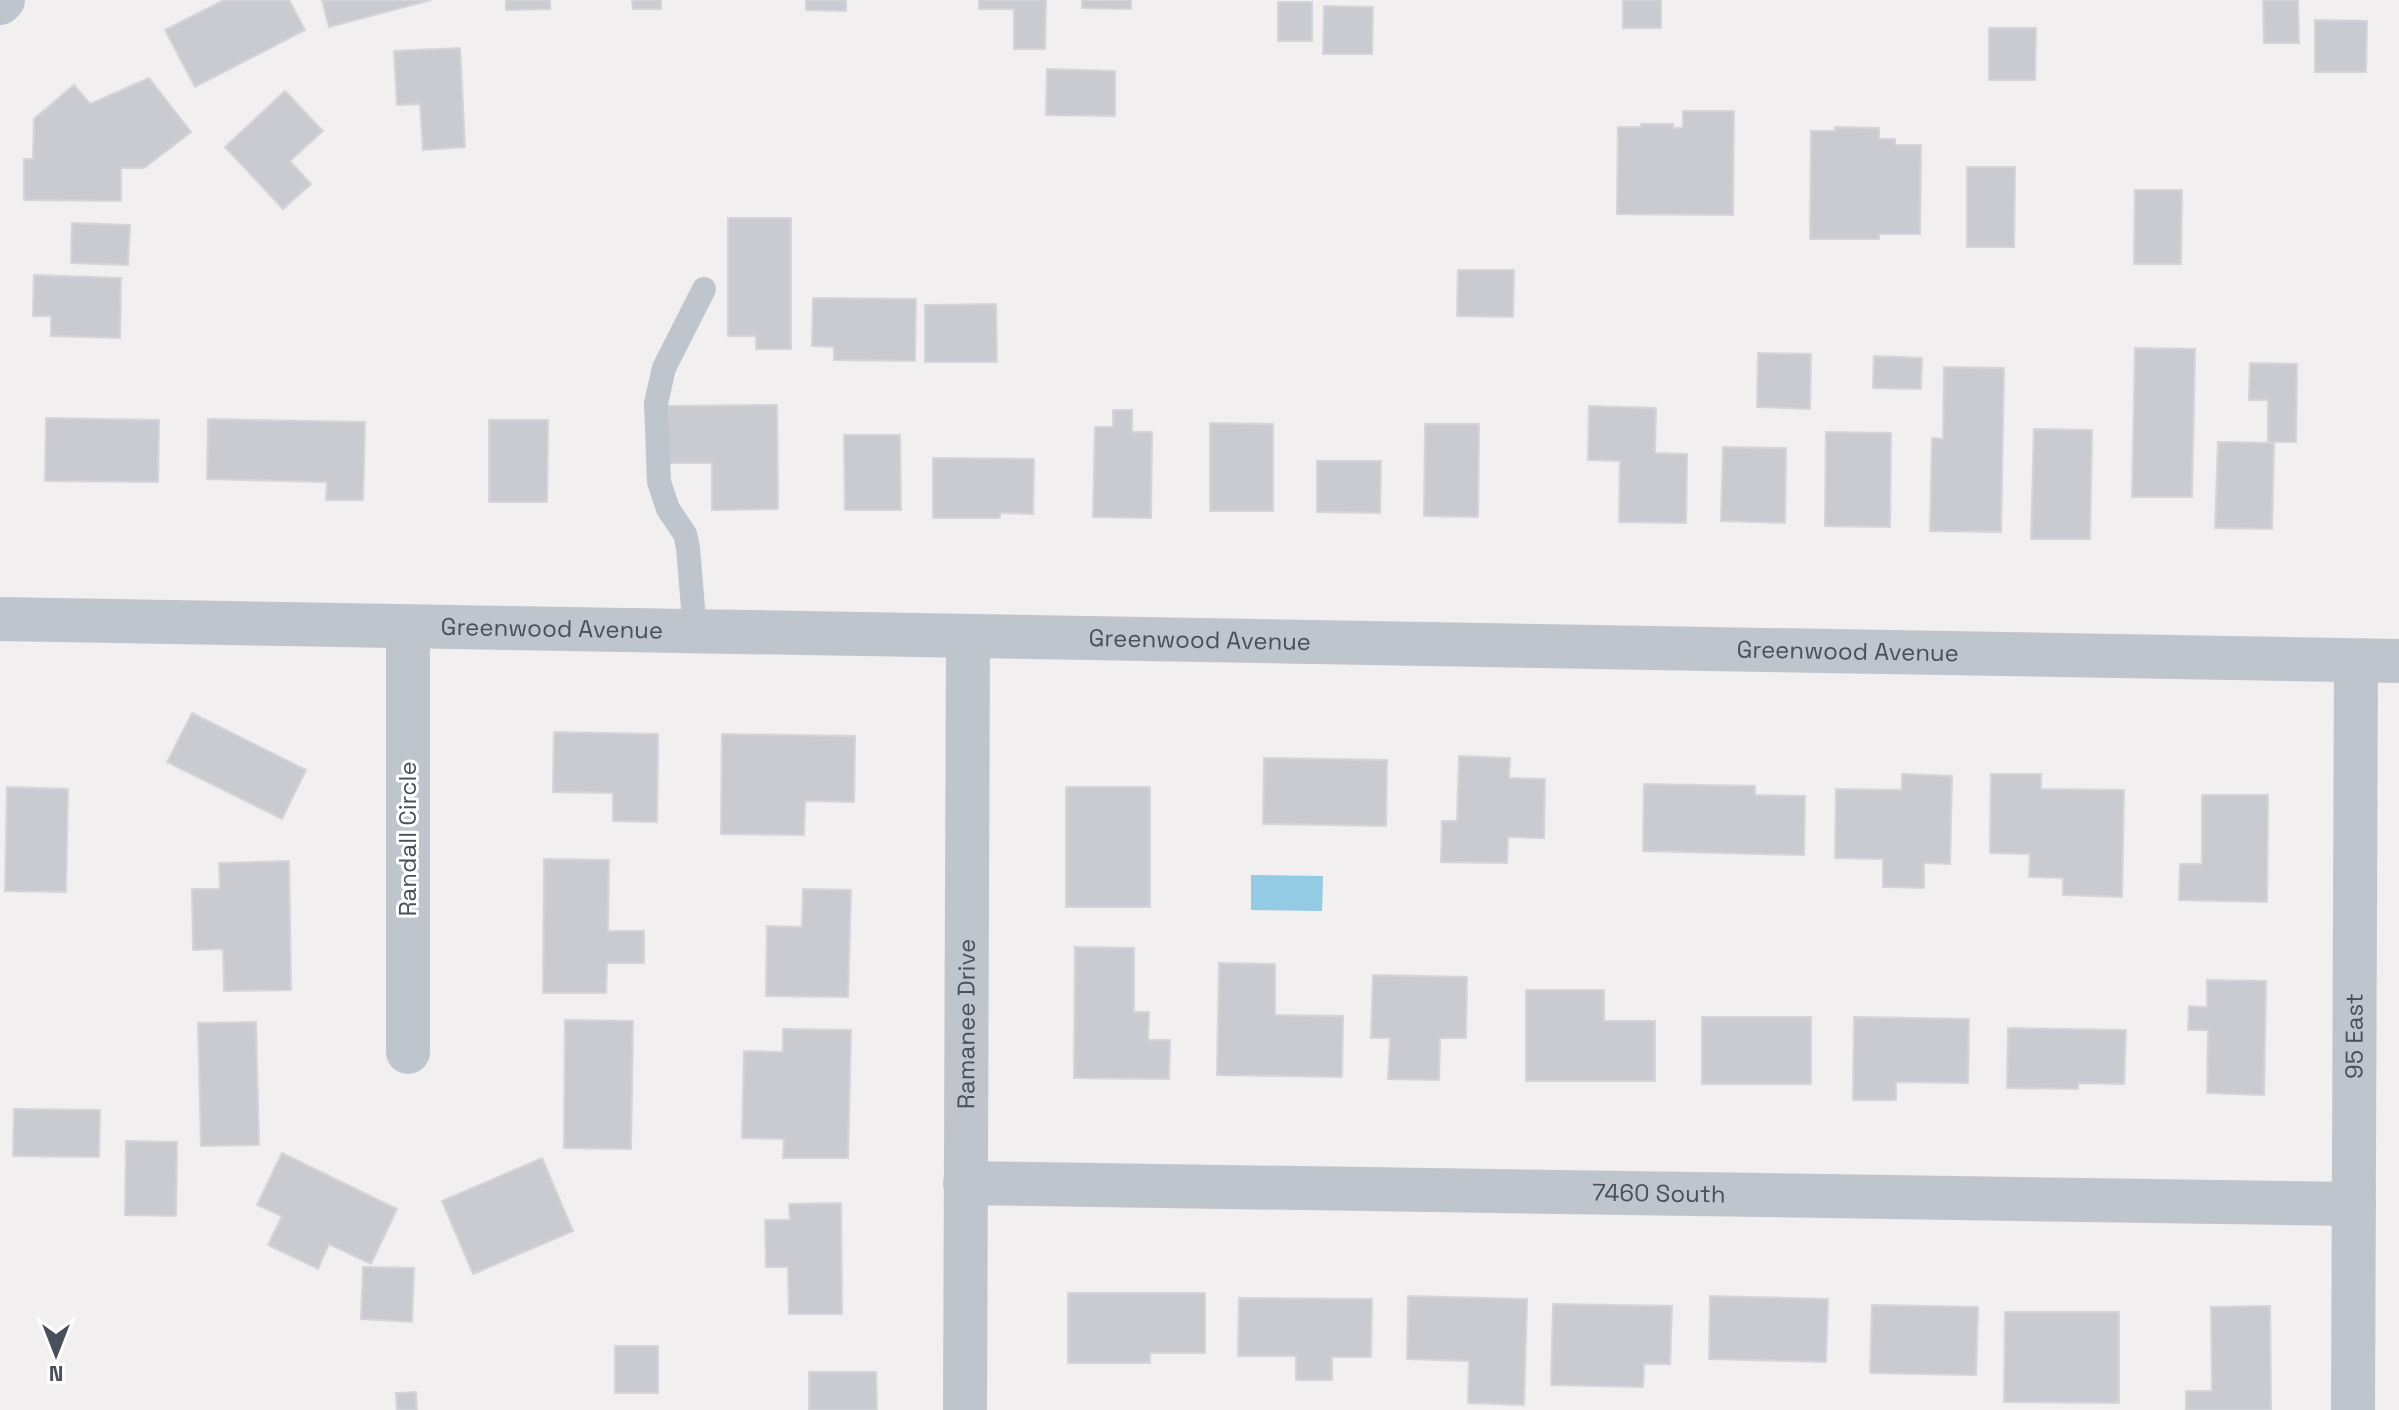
<svg xmlns="http://www.w3.org/2000/svg" width="2399" height="1410" font-family="'Space Grotesk',sans-serif">
  <style>
    .water { fill: #93cae4 }
    .building { fill: #c9cbd1; stroke: #d4d5da; stroke-width: 2 }
    .lines { fill: none; stroke-linecap: round; stroke-linejoin: round }
    .service { stroke: #bfc5cd; stroke-width: 24 }
    .minor { stroke: #bfc5cd; stroke-width: 44 }
    .tertiary { stroke: #bfc5cd; stroke-width: 44 }
    .labels { text-anchor: middle; stroke-width: 6; stroke-linejoin: round; paint-order: stroke }
    .street-label { font-size: 24px; fill: #49505b; stroke: #fff }
  </style>
  <rect width="100%" height="100%" fill="#f1efef"/>
  <!-- water -->
  <polygon class="water" points="1251,875 1323,876 1322,911 1251,910"/>
  <!-- building -->
  <g class="building">
    <polygon points="224,0 289,0 305,30 195,87 165,30"/>
    <polygon points="322,0 431,0 329,27"/>
    <polygon points="506,0 550,0 550,9 506,10"/>
    <polygon points="632,0 661,0 661,9 633,9"/>
    <polygon points="806,0 846,0 846,11 806,10"/>
    <polygon points="979,0 1046,0 1045,49 1014,49 1014,9 979,9"/>
    <polygon points="1082,0 1131,0 1131,9 1082,8"/>
    <rect x="1623" y="0" width="38" height="28"/>
    <polygon points="2263,0 2298,0 2299,43 2264,43"/>
    <rect x="1278" y="2" width="34" height="39"/>
    <polygon points="1324,6 1373,7 1372,54 1323,54"/>
    <polygon points="2315,20 2367,21 2366,72 2315,72"/>
    <polygon points="1989,28 2036,28 2035,80 1989,80"/>
    <polygon points="460,48 465,147 423,150 420,104 397,105 394,51"/>
    <polygon points="1047,69 1115,71 1115,116 1046,115"/>
    <polygon points="149,78 191,132 144,168 121,168 121,201 24,200 24,159 33,159 34,119 74,85 90,104"/>
    <polygon points="285,91 323,131 290,161 311,184 283,209 225,147"/>
    <polygon points="1683,111 1734,111 1733,215 1617,214 1618,127 1641,127 1641,124 1673,124 1673,128 1683,128"/>
    <polygon points="1835,127 1879,128 1879,139 1895,139 1895,145 1921,145 1920,234 1879,234 1879,239 1810,239 1811,131 1835,131"/>
    <polygon points="1967,167 2015,167 2014,247 1967,247"/>
    <polygon points="2135,190 2182,190 2181,264 2134,264"/>
    <polygon points="728,218 791,218 791,349 756,349 756,336 728,336"/>
    <polygon points="72,223 130,225 128,265 71,263"/>
    <polygon points="1458,270 1514,270 1513,317 1457,316"/>
    <polygon points="34,275 121,278 120,338 51,336 51,316 33,316"/>
    <polygon points="813,298 916,299 915,361 834,360 834,347 812,346"/>
    <polygon points="996,304 997,362 925,362 925,305"/>
    <polygon points="2135,348 2195,349 2192,497 2132,497"/>
    <polygon points="1758,353 1811,354 1810,409 1757,407"/>
    <polygon points="1874,356 1922,358 1921,389 1873,388"/>
    <polygon points="2250,363 2297,364 2296,442 2268,442 2268,400 2249,400"/>
    <polygon points="1944,367 2004,368 2001,532 1930,531 1932,438 1943,439"/>
    <polygon points="777,405 778,509 712,510 712,463 668,463 668,406"/>
    <polygon points="1589,406 1656,408 1655,453 1687,454 1686,523 1619,522 1620,461 1588,460"/>
    <polygon points="1113,410 1132,410 1132,432 1152,432 1151,518 1093,517 1095,427 1113,427"/>
    <polygon points="46,418 159,420 158,482 45,481"/>
    <polygon points="208,419 365,422 363,500 326,500 327,482 207,479"/>
    <polygon points="489,420 548,420 547,502 489,502"/>
    <polygon points="1210,423 1273,424 1273,511 1210,511"/>
    <polygon points="1425,424 1479,424 1478,517 1424,516"/>
    <polygon points="2034,429 2092,430 2090,539 2031,539"/>
    <polygon points="1826,432 1891,433 1890,527 1825,526"/>
    <polygon points="844,435 900,435 901,510 845,510"/>
    <polygon points="2218,442 2274,443 2272,529 2215,528"/>
    <polygon points="1723,447 1786,448 1785,523 1721,521"/>
    <polygon points="933,458 1034,459 1033,514 1000,513 1000,518 933,518"/>
    <polygon points="1317,461 1381,461 1380,513 1317,512"/>
    <polygon points="192,713 306,770 282,819 167,762"/>
    <polygon points="554,732 658,734 657,822 613,821 613,793 553,792"/>
    <polygon points="722,734 855,736 854,802 805,801 804,835 721,834"/>
    <polygon points="1459,756 1510,758 1509,778 1545,779 1544,838 1508,837 1507,863 1441,862 1442,821 1457,821"/>
    <polygon points="1264,758 1387,760 1386,826 1263,824"/>
    <polygon points="1902,774 1952,776 1950,864 1924,863 1924,888 1883,887 1883,859 1835,858 1836,789 1902,790"/>
    <polygon points="1991,774 2041,774 2041,789 2124,790 2122,897 2063,895 2063,878 2029,877 2030,854 1990,853"/>
    <polygon points="1644,784 1755,786 1755,795 1805,796 1804,855 1643,851"/>
    <polygon points="7,787 68,789 66,892 5,891"/>
    <rect x="1066" y="787" width="84" height="120"/>
    <polygon points="2202,795 2268,795 2267,902 2179,900 2180,864 2202,864"/>
    <polygon points="544,859 609,860 608,931 644,931 644,963 607,963 606,993 543,993"/>
    <polygon points="289,861 291,990 224,991 223,949 193,950 192,889 220,889 219,863"/>
    <polygon points="803,889 851,890 848,997 766,996 767,926 802,927"/>
    <polygon points="1075,947 1134,948 1134,1012 1149,1012 1148,1040 1170,1040 1169,1079 1074,1078"/>
    <polygon points="1219,963 1275,964 1275,1015 1343,1016 1342,1077 1217,1075"/>
    <polygon points="1373,975 1467,977 1466,1038 1440,1038 1439,1080 1388,1079 1390,1038 1371,1038"/>
    <polygon points="2207,980 2266,981 2264,1095 2207,1093 2208,1030 2188,1030 2189,1006 2207,1007"/>
    <polygon points="1526,990 1604,990 1604,1021 1655,1021 1655,1081 1526,1081"/>
    <rect x="1702" y="1017" width="109" height="67"/>
    <polygon points="1854,1017 1969,1019 1968,1083 1896,1082 1896,1100 1853,1100"/>
    <polygon points="565,1020 633,1021 631,1149 564,1148"/>
    <polygon points="256,1022 259,1145 201,1146 198,1023"/>
    <polygon points="2008,1028 2126,1030 2124,1084 2078,1083 2078,1089 2007,1088"/>
    <polygon points="783,1029 851,1030 848,1158 783,1158 784,1139 742,1138 744,1051 783,1052"/>
    <polygon points="14,1109 100,1110 99,1157 13,1156"/>
    <polygon points="126,1141 177,1142 176,1216 125,1215"/>
    <polygon points="282,1153 397,1209 371,1264 329,1244 318,1269 268,1245 282,1216 257,1205"/>
    <polygon points="542,1158 573,1231 473,1274 442,1201"/>
    <polygon points="841,1203 842,1314 789,1314 788,1267 766,1267 765,1220 790,1220 789,1204"/>
    <polygon points="363,1267 414,1268 412,1322 361,1319"/>
    <polygon points="1068,1293 1205,1293 1205,1353 1150,1353 1150,1363 1068,1363"/>
    <polygon points="1408,1296 1527,1299 1524,1405 1468,1403 1469,1361 1407,1359"/>
    <polygon points="1710,1296 1828,1299 1826,1362 1709,1359"/>
    <polygon points="1239,1298 1372,1299 1371,1357 1332,1357 1332,1380 1296,1380 1296,1356 1238,1356"/>
    <polygon points="1553,1304 1672,1306 1670,1364 1644,1364 1643,1387 1551,1385"/>
    <polygon points="1872,1305 1978,1307 1976,1375 1870,1373"/>
    <polygon points="2270,1306 2271,1410 2186,1410 2186,1391 2212,1391 2211,1307"/>
    <polygon points="2005,1312 2119,1312 2119,1403 2004,1402"/>
    <rect x="615" y="1346" width="43" height="47"/>
    <polygon points="809,1372 876,1372 877,1410 809,1410"/>
    <polygon points="416,1392 417,1410 397,1410 396,1393"/>
  </g>
  <g class="lines">
    <!-- service -->
    <polyline class="service" points="695,632 688,548 685,534 668,509 659,482 656,403 664,368 704,289"/>
    <!-- minor -->
    <g class="minor">
      <polyline points="0,3 3,0"/>
      <polyline points="408,1052 408,627"/>
      <path id="s1" d="M965,1183L2354,1204"/>
      <path id="s2" d="M965,1410L968,638"/>
      <path id="s3" d="M2353,1410L2356,661"/>
    </g>
    <!-- tertiary -->
    <path class="tertiary" id="s4" d="M0,619L2399,661"/>
  </g>
  <g class="labels">
    <!-- street labels -->
    <g class="street-label">
      <text dy="8" stroke="none"><textPath href="#s4" startOffset="552">Greenwood Avenue</textPath></text>
      <text dy="8" stroke="none"><textPath href="#s4" startOffset="1200">Greenwood Avenue</textPath></text>
      <text dy="8" stroke="none"><textPath href="#s4" startOffset="1848">Greenwood Avenue</textPath></text>
      <text transform="translate(408 839) rotate(-90)" y="8">Randall Circle</text>
      <text dy="8" stroke="none"><textPath href="#s2" startOffset="386">Ramanee Drive</textPath></text>
      <text dy="8" stroke="none"><textPath href="#s3" startOffset="374">95 East</textPath></text>
      <text dy="8" stroke="none"><textPath href="#s1" startOffset="694">7460 South</textPath></text>
    </g>
  </g>
  <!-- north arrow -->
  <g transform="translate(56 1354) rotate(180)" stroke="#ffffff" stroke-width="6" paint-order="stroke">
  <path d="M0-6L14 30L0 20L-14 30Z" fill="#49505b"/>
  <text y="-12" font-size="22" font-weight="bold" text-anchor="middle" fill="#49505b">N</text>
  </g>
</svg>
